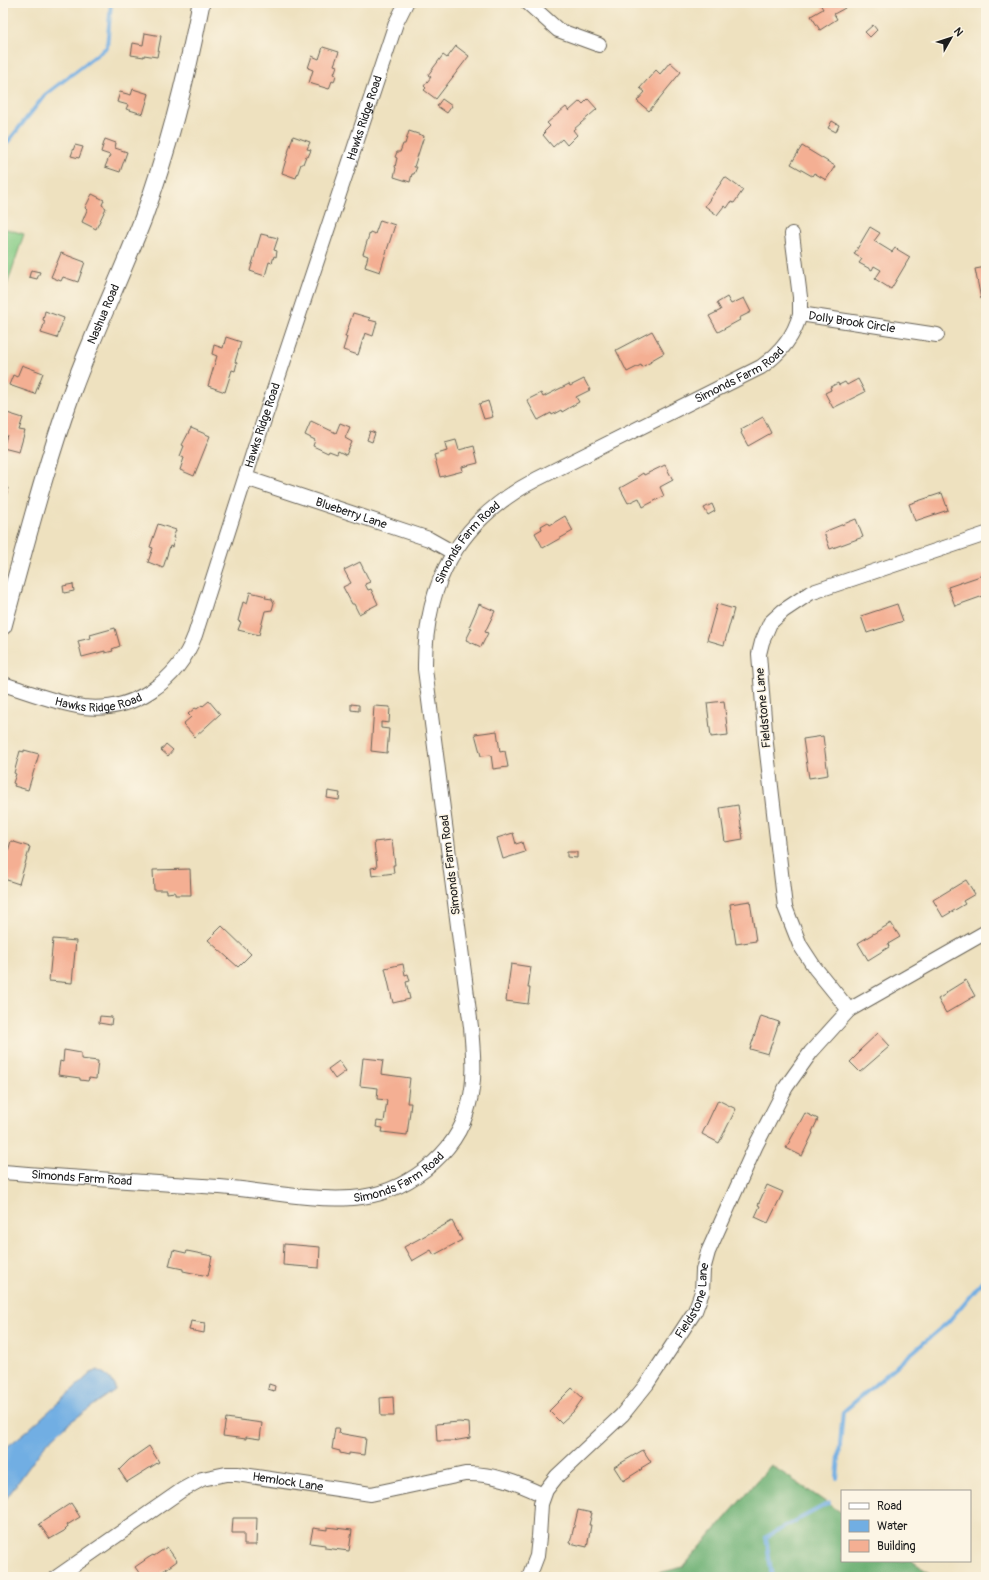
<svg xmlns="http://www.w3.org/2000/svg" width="989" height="1580" font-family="Pangolin,sans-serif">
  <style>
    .green { fill: #86cc86; stroke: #517451 }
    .forest { fill: #6cb073; stroke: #446648 }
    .water { fill: #71aee3; stroke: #466580 }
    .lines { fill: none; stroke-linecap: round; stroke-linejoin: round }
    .stream { stroke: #71aee3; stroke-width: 4 }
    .building { fill: #f4af93 }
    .minor-casing { stroke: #666155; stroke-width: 16 }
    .major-casing { stroke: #666155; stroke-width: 19 }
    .minor { stroke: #fff; stroke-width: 14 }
    .major { stroke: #fff; stroke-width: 17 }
    .labels { text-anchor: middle; stroke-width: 3; stroke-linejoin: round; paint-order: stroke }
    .street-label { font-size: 12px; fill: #1c1c1c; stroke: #fcf5e5 }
  </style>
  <rect width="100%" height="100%" fill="#fcf5e5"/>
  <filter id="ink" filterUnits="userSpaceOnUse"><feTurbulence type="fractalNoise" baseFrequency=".025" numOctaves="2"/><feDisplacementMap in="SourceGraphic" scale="8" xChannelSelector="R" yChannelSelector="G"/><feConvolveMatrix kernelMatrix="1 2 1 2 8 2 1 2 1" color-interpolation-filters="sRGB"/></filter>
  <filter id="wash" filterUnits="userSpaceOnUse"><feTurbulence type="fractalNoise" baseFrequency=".012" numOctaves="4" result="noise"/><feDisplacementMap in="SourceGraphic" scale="16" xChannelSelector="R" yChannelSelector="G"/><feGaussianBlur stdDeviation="0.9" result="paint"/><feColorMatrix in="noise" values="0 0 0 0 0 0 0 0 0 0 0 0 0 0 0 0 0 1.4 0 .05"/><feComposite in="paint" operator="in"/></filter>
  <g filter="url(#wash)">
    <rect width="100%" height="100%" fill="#eee1bf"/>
    <!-- green -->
    <polygon class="green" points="3,228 24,234 3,297"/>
    <!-- forest -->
    <polygon class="forest" points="771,1465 842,1513 842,1561 912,1561 935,1577 642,1577 683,1567"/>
    <!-- water -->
    <polygon class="water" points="98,1370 105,1374 115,1385 115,1390 69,1423 45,1445 3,1503 3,1450 28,1430 91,1373"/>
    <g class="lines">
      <!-- stream -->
      <g class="stream">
        <polyline points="3,148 45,95 107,47 111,3"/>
        <polyline points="837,1478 843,1412 948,1322 986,1277"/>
        <polyline points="772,1577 766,1537 829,1503"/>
      </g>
    </g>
    <g id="blocks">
      <!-- building -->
      <g class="building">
        <polygon points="823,3 843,3 845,8 834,14 837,19 820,30 811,16 823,9 820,4"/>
        <polygon points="873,25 877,30 870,37 865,32"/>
        <polygon points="145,33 161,36 157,57 144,55 144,57 131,55 133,43 143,45"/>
        <polygon points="456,46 469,56 436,99 424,90 426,88 424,86 431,77 428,75 443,55 447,58"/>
        <polygon points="323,47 339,52 334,65 337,66 334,74 336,75 334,82 332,81 329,89 309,83 313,70 308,68 312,56 319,59"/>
        <polygon points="670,62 681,72 649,111 637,101 645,92 640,88 656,70 660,74"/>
        <polygon points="133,89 149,94 143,114 126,109 128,105 117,102 120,92 131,95"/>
        <polygon points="442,99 452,106 447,113 437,106"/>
        <polygon points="588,99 597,109 573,130 577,135 567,145 562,139 553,147 543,135 545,133 544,132 550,126 547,123 566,107 569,111 580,101 583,104"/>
        <polygon points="832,121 839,125 836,132 828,128"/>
        <polygon points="409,131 424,136 414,167 417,167 414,174 412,174 410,182 394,177 396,168 395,167 397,158 395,157 397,152 400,152 403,144 405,144"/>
        <polygon points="293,136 310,142 307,149 311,150 308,157 306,156 303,164 301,164 296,178 282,173"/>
        <polygon points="105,139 116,143 115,148 127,152 120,172 105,167 110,155 101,152"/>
        <polygon points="75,145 83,147 79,158 71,156"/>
        <polygon points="802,146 835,166 826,180 814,173 812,176 791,164"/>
        <polygon points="725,177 743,190 734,203 731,202 727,208 724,206 717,215 705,206"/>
        <polygon points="92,194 104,200 102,205 106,208 96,229 82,222 87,210 85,208"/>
        <polygon points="380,220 395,225 380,272 365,267 368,256 363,254 370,232 375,234"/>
        <polygon points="870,227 880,233 874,241 892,252 895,248 910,257 891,289 875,279 881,270 874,266 872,270 859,263 862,259 854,254"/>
        <polygon points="261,234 278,238 274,250 277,251 276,257 274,256 272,263 269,262 265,276 250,271"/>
        <polygon points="61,253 85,262 78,282 63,277 61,281 51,277"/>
        <polygon points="986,267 986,298 981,299 975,269"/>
        <polygon points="31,270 40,272 37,279 29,277"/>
        <polygon points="727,297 731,304 744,298 751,312 739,318 740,320 718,332 709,316 721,310 717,303"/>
        <polygon points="45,311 64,318 57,338 41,333 45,321 43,320"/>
        <polygon points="353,313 370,318 369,320 377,322 373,336 365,333 358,355 343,350 347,337 345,337"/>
        <polygon points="652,331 664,353 650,361 651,362 642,367 641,365 627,372 616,350"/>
        <polygon points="226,337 241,342 235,362 237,363 235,371 232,370 225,392 208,386 217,356 212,354 214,345 223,348"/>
        <polygon points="22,365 43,373 35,394 9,385 13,375 17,377"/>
        <polygon points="584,379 590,390 576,397 579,402 562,412 561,410 552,415 551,413 538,420 527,400 541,393 543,397 569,384 570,386"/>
        <polygon points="858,379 865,392 833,408 825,393 831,390 830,387 838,383 839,385 845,382 847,385"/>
        <polygon points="488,401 493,417 484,419 479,404"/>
        <polygon points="7,413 23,418 19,430 25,431 19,452 3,448 7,435 5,435 7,426 4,424"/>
        <polygon points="763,417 771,433 748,446 741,433 742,432 741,429"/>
        <polygon points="311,421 336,433 340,423 350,427 345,438 352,442 346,455 338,451 337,454 329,451 328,453 313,446 315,440 305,435"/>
        <polygon points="191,428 210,436 194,476 180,470 184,458 180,456 184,446 182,445"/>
        <polygon points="370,431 375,433 372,442 367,440"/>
        <polygon points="456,440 459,450 474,446 478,463 462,467 463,471 440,477 434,455 447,451 445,443"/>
        <polygon points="665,465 673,480 660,487 664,496 643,507 639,498 628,503 620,488 638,478 637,477 643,473 644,475"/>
        <polygon points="3,487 8,488 4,505 3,505"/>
        <polygon points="942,493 948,510 915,521 909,504"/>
        <polygon points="712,504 715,511 708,515 704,508"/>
        <polygon points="565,516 573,531 543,548 535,533 542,529 541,526 548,522 550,525"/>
        <polygon points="856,519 863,537 830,549 824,532"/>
        <polygon points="158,524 176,530 173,538 175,538 172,547 170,546 163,568 148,562 153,548 150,547"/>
        <polygon points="360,562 370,582 365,584 368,590 371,589 378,604 359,614 354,604 352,604 343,587 351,583 344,570"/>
        <polygon points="986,574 986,595 955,606 948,587"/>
        <polygon points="73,584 74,591 64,593 63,586"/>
        <polygon points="250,592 266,596 265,598 272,599 274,603 272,610 265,611 259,635 238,630 241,622 238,621 243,602 247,604"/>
        <polygon points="479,604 495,611 485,632 488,633 481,647 466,640 472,628 469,627"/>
        <polygon points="717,604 734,609 724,645 707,640"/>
        <polygon points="897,604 903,621 867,633 861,616"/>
        <polygon points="115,628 120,646 112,649 113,651 105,653 105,651 82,657 78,641 91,638 90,635"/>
        <polygon points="209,701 220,714 195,737 183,724 191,717 188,714 195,708 197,709 202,705 203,706"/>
        <polygon points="724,701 728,735 711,737 707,703"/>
        <polygon points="351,704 359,705 359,711 351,710"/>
        <polygon points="374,706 390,707 389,723 381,722 381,728 389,729 387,753 371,751"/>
        <polygon points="497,731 500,752 505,751 508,767 493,769 491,755 481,756 475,734"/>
        <polygon points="823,736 828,775 809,778 803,739"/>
        <polygon points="166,744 173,750 168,756 161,750"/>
        <polygon points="24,750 39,754 28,790 14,786 15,784 13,783 16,774 14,773 20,751 24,752"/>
        <polygon points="328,791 340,793 339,800 327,798"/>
        <polygon points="738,805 743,839 725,842 720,808"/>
        <polygon points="513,833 516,844 522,842 525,852 503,859 497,838"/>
        <polygon points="392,840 395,865 393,865 394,873 372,876 371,868 377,867 374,842"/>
        <polygon points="11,841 30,847 19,884 4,879 5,876 3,875 6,866 4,865"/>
        <polygon points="567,852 577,852 577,858 567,857"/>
        <polygon points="190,869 191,895 175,895 175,892 167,893 167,890 154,890 153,870"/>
        <polygon points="966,880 975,894 963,901 965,904 943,917 933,900"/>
        <polygon points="750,901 756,941 736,944 730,904"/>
        <polygon points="891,923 900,937 888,944 889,947 868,960 858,943"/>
        <polygon points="222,926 251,954 238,967 208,940"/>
        <polygon points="53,939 76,941 72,983 49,981"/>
        <polygon points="403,964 405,975 408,974 410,981 406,982 410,999 393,1003 385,968"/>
        <polygon points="511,964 531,967 528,988 530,988 528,1004 506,1001"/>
        <polygon points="966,980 975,996 946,1013 938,999 946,994 945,993"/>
        <polygon points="100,1016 112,1017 111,1025 99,1023"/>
        <polygon points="761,1016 779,1022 768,1054 750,1049"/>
        <polygon points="878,1033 890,1046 860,1072 850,1062 860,1052 859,1051"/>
        <polygon points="64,1050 81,1053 81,1059 98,1061 96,1079 89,1078 88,1081 80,1080 80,1078 58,1075 60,1061 63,1062"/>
        <polygon points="363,1058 383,1060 381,1074 410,1078 407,1103 411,1103 407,1135 382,1132 383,1128 376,1127 377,1121 384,1122 387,1100 377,1099 378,1088 360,1086"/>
        <polygon points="339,1061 346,1071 335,1079 328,1069"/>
        <polygon points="718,1100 736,1109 719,1143 702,1134"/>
        <polygon points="805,1113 818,1119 812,1132 813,1133 802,1156 786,1148"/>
        <polygon points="767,1185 783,1192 768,1223 755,1217 760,1206 758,1205"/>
        <polygon points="452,1221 462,1240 434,1255 431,1250 412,1261 404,1247"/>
        <polygon points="284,1244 320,1247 319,1268 283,1265"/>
        <polygon points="173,1250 186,1253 187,1251 212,1256 208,1276 183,1271 183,1269 169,1266"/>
        <polygon points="191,1321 205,1323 204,1333 189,1330"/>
        <polygon points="269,1384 275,1386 274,1391 268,1389"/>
        <polygon points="572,1388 583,1398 573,1412 561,1423 549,1411"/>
        <polygon points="393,1397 394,1416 381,1416 380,1398"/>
        <polygon points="226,1418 262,1423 260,1439 246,1437 246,1439 223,1436"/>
        <polygon points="459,1422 469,1423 470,1438 453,1441 437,1441 436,1424"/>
        <polygon points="335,1428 339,1428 338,1433 366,1438 364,1455 349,1453 349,1455 340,1453 340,1451 332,1449"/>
        <polygon points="149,1446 159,1462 127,1482 119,1470 129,1460"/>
        <polygon points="643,1450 651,1462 641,1468 642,1469 623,1481 614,1467"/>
        <polygon points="71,1503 80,1517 67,1525 68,1527 64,1531 50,1539 39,1524"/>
        <polygon points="578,1510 592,1513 589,1525 591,1525 587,1547 570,1543"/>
        <polygon points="233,1518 257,1518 256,1545 244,1545 244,1533 232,1533"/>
        <polygon points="327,1527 352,1530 349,1551 325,1548 325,1545 310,1543 313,1528 327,1530"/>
        <polygon points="167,1547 177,1561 155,1577 142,1577 135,1567 148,1558 153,1555 154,1556"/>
      </g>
    </g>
  </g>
  <g filter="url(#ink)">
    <use href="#blocks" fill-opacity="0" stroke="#666155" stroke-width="1"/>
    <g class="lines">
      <!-- minor casing -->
      <g class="minor-casing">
        <g id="minor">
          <polyline points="528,3 558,30 599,45"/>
          <path id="s1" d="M792,234L800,297V314L937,335"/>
          <path id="s2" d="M246,478L429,539L454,553"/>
          <path id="s3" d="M3,684C29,692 56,703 83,707C133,713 178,681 195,635L256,444L396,23L406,3"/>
          <polyline points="849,1010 815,968 800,945 785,907 766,744 759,654 762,642 770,623 783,611 810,593 986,534"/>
          <path id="s4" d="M3,1172C75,1178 147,1182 220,1187C264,1190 307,1201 352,1198C403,1195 457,1156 469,1104C476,1079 473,1052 471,1027L425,669C424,582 459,520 537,479L761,367C781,353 794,337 800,314"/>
          <path id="s5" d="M57,1577L182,1490L202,1479L226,1474H237L371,1494L465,1474C493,1473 518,1483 543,1495"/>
          <path id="s6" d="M529,1577L537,1556L539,1537L541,1504L546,1490L557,1476L622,1415L647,1384L695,1311L702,1292L703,1270L708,1252L756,1145L786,1087L811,1052L849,1010L986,932"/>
        </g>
      </g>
      <!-- major casing -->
      <g class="major-casing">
        <g id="major">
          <path id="s7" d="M3,626C25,546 45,467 73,389C94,332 121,276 143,219C169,148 187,76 201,3"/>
        </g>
      </g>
      <!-- minor -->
      <use href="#minor" class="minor"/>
      <!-- major -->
      <use href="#major" class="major"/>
    </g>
  </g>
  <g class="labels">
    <!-- street labels -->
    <g class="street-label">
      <text dy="4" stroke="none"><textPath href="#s3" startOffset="771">Hawks Ridge Road</textPath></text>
      <text dy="4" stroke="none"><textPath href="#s7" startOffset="328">Nashua Road</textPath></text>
      <text dy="4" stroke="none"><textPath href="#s1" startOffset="133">Dolly Brook Circle</textPath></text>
      <text dy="4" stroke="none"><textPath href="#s4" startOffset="1410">Simonds Farm Road</textPath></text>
      <text dy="4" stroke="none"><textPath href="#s3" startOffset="447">Hawks Ridge Road</textPath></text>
      <text dy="4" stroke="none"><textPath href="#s2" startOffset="111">Blueberry Lane</textPath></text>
      <text dy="4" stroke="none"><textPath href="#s4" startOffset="1086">Simonds Farm Road</textPath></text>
      <text dy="4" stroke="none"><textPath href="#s3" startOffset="99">Hawks Ridge Road</textPath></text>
      <text transform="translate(763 708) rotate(-95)" y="4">Fieldstone Lane</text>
      <text transform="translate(450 865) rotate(-97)" y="4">Simonds Farm Road</text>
      <text dy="4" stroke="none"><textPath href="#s4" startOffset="402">Simonds Farm Road</textPath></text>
      <text dy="4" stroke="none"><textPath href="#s4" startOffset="79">Simonds Farm Road</textPath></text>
      <text dy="4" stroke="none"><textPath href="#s6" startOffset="333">Fieldstone Lane</textPath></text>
      <text dy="4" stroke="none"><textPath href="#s5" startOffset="262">Hemlock Lane</textPath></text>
    </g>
  </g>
  <!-- margin -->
  <rect width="989" height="1580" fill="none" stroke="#fcf5e5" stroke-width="16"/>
  <!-- legend -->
  <rect x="841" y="1490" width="130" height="72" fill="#fcf5e5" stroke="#a29e95"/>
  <rect x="849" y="1503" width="20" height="6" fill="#ffffff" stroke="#a29e95"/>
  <text x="877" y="1510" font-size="12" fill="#1c1c1c">Road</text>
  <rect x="849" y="1520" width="20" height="12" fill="#71aee3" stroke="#a29e95"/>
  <text x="877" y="1530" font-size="12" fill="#1c1c1c">Water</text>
  <rect x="849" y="1540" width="20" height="12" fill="#f4af93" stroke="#a29e95"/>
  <text x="877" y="1550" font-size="12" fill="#1c1c1c">Building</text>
  <!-- north arrow -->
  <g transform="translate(951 38) rotate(51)" stroke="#fcf5e5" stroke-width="3" paint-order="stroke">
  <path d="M0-3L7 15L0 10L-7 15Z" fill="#1c1c1c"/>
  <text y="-6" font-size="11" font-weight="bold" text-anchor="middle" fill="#1c1c1c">N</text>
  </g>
</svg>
